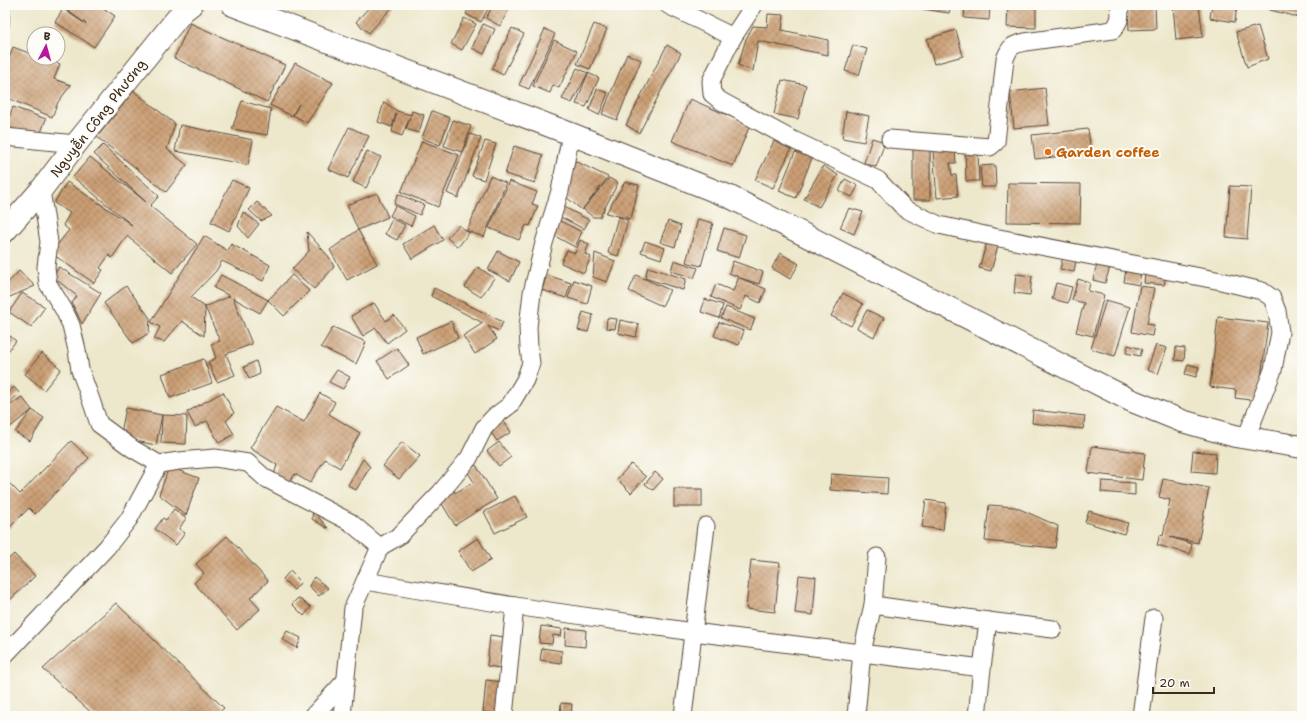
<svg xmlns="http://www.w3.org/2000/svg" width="1307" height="721" font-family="'Shantell Sans',sans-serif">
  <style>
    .building { fill: url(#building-cross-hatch) }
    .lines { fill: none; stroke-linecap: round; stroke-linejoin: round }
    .street-casing { stroke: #564638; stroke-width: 19 }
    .secondary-casing { stroke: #564638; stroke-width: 24 }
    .street { stroke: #fff; stroke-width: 17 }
    .secondary { stroke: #fff; stroke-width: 22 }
    .food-dot { fill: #e8710a; stroke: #fdfcf7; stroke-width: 1.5 }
    .labels { text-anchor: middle; stroke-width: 4; stroke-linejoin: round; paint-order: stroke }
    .street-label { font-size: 14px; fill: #3b2a1e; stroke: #fdfcf7 }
    .food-label { font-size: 14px; font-weight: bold; fill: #c56008; stroke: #fdfcf7; text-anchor: start }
  </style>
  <defs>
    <pattern id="building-cross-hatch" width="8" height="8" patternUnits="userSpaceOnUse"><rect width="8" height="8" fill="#cb9f75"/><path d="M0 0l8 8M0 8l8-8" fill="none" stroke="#a6825f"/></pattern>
  </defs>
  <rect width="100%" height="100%" fill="#fdfcf7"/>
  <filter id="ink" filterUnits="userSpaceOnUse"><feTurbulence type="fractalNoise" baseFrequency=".025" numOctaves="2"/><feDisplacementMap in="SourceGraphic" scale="8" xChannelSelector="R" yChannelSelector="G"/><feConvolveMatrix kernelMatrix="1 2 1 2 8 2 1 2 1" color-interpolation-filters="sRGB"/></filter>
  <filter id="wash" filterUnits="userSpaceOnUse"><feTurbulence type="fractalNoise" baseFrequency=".012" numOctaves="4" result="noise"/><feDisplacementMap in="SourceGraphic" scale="16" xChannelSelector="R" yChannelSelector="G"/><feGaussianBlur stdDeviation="0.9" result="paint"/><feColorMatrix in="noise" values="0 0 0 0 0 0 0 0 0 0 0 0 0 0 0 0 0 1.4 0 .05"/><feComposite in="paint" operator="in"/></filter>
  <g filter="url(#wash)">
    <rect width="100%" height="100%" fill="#ede7cb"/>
    <g id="blocks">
      <!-- building -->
      <g class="building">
        <polygon points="5,5 10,5 9,26 5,26"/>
        <polygon points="72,5 99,5 115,16 94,47 55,22 63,9 86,24 68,11"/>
        <polygon points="371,5 394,5 369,33 356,22"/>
        <polygon points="470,5 490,5 481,22 466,14"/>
        <polygon points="493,5 502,5 509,9 500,26 486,18"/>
        <polygon points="923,5 951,5 949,13 923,9"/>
        <polygon points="965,5 990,5 989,20 964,18"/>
        <polygon points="1008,5 1036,6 1036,28 1007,27"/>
        <polygon points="1128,5 1155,5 1156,29 1129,30"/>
        <polygon points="1173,5 1199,5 1203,37 1176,40"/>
        <polygon points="1212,5 1237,5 1235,22 1210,18"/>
        <polygon points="1271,5 1302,5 1302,18 1270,10"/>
        <polygon points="768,14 784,15 782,30 828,40 828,55 758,41 753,71 738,65 746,39 753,26 767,27"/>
        <polygon points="464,18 476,24 462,50 451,44"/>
        <polygon points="190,23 285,65 267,102 174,58"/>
        <polygon points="483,24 495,29 484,54 472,48"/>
        <polygon points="594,24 607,29 590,69 577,64"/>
        <polygon points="1258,26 1268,59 1247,67 1236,32"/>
        <polygon points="512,28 524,34 503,75 492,69"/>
        <polygon points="545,29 555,34 529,89 519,85"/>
        <polygon points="956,30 963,56 934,64 927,39"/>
        <polygon points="554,40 577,51 559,88 553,85 550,93 533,86"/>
        <polygon points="667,45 681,53 639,133 626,125"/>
        <polygon points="853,45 867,49 859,75 845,71"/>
        <polygon points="13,47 34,55 34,58 43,58 60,64 54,79 71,85 58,102 52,117 5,97 5,60 8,62"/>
        <polygon points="627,54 641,60 617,120 602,114"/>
        <polygon points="295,63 333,83 307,123 293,115 299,104 292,116 270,105"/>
        <polygon points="577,68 588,73 572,103 562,99"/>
        <polygon points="588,73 599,78 586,107 576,104"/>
        <polygon points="782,80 806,85 798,119 774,114"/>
        <polygon points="1045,88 1049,125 1014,128 1010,92"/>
        <polygon points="597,89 608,93 599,115 589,110"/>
        <polygon points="134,91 175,124 167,149 187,165 166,192 97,137"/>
        <polygon points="690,99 750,125 733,166 672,141"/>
        <polygon points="242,101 271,109 267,135 232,129"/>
        <polygon points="384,102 397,111 411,115 412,111 424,115 419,133 406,129 410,117 402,136 392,132 396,114 392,127 378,122"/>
        <polygon points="13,107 46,119 39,138 6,126"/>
        <polygon points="432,111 450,118 440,145 422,138"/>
        <polygon points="846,111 869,116 864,142 842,138"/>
        <polygon points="453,120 471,126 462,152 444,146"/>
        <polygon points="180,125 253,140 248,165 175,151"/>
        <polygon points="349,127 369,136 348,178 328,169"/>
        <polygon points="1088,129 1091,153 1035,159 1032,135"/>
        <polygon points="470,134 481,138 458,198 447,193"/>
        <polygon points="872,138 885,142 876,167 864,163"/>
        <polygon points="422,141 459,155 438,207 401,192"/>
        <polygon points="485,141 496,144 484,180 472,176"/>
        <polygon points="774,141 791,149 773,188 755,180"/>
        <polygon points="103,145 159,196 150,206 197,244 172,273 127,236 112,258 109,255 100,268 103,270 94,283 51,253 69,230 63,225 70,213 54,203 67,182 132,225 73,177 90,157 146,202 94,154"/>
        <polygon points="514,146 543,155 535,183 505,174"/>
        <rect x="913" y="146" width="17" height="54"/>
        <polygon points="955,149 956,163 950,163 952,175 956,175 958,196 937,198 933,151"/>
        <polygon points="965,149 978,149 979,181 966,181"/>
        <polygon points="367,151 381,157 366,188 353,182"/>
        <polygon points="795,152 812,158 796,198 779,191"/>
        <polygon points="575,161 608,177 582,210 566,197"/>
        <polygon points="995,165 996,187 982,187 980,166"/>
        <polygon points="823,166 838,175 819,207 804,199"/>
        <polygon points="490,176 506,183 484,237 467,231"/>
        <polygon points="609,178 618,183 600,217 593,217 583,209"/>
        <polygon points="845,179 858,186 852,197 839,191"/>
        <polygon points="232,180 249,188 229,231 211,222"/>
        <polygon points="509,181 537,192 532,204 538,206 530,226 526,225 519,240 489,228"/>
        <polygon points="625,182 639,185 631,219 606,213"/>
        <polygon points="1008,183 1081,184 1080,223 1007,222"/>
        <polygon points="1230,186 1251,187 1247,239 1226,237"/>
        <polygon points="377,193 388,217 358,230 347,205"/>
        <polygon points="398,194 424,205 420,215 394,204"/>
        <polygon points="257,202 272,216 261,221 249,210"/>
        <polygon points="560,205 589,220 584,229 555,214"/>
        <polygon points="395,206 415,216 411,226 390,216"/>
        <polygon points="849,208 863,212 854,234 840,228"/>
        <polygon points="243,212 259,224 248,238 238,226"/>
        <polygon points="618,217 628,220 618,256 608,253"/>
        <polygon points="392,219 405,225 397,240 385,234"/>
        <polygon points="698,219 713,223 701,266 686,262"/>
        <polygon points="558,220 582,232 575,247 551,234"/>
        <polygon points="668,221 681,226 675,247 660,242"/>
        <polygon points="434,225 443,240 412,259 403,244"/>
        <polygon points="459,225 469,233 458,247 447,238"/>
        <polygon points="724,228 746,235 739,258 717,251"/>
        <polygon points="358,230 377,264 347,280 330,250"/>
        <polygon points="307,232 329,257 334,267 314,289 292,269 309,251"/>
        <polygon points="204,236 228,251 231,244 270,265 263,281 222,261 216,271 191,297 205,307 204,336 182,321 164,342 154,339 160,327 151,322"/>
        <polygon points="580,240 589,244 585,254 591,257 584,273 561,263 567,250 575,253"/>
        <polygon points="645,241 665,248 661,259 641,252"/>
        <polygon points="987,242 998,246 991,271 979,268"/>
        <polygon points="498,251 519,262 510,281 488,270"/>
        <polygon points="595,253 615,261 607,282 593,277"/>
        <polygon points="780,253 799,264 790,279 772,268"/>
        <polygon points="1063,257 1076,260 1074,272 1060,269"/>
        <polygon points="674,260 698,268 694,278 671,271"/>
        <polygon points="1098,260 1111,264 1105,283 1093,280"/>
        <polygon points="733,261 763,272 759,284 740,278 766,289 760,303 746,296 740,310 711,297 716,284 733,291 739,277 729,273"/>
        <polygon points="59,267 101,293 82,324 72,303 77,296 53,277"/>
        <polygon points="478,267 494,278 481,297 465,287"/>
        <polygon points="648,267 686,279 683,290 645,278"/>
        <polygon points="1126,269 1141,271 1139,285 1124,282"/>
        <polygon points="19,271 35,286 10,297 5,293 5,286"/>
        <polygon points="1145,272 1166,275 1164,285 1144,283"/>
        <polygon points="1016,274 1032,276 1030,295 1014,293"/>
        <polygon points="221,275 268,300 260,313 233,298 252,344 226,354 235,375 217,382 208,362 216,358 211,344 220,341 205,307 230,296 214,288"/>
        <polygon points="292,275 309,291 284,316 268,300"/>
        <polygon points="547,275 571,283 566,298 542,290"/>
        <polygon points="636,275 670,290 662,306 629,291"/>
        <polygon points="1078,279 1090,283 1088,291 1104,295 1093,336 1076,332 1084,303 1072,300"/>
        <polygon points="574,280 592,286 587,304 568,298"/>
        <polygon points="1056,283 1072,287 1068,303 1052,299"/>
        <polygon points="126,286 150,318 149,333 133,343 104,303"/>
        <polygon points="1140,286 1154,288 1147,324 1154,325 1152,336 1132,332"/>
        <polygon points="434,288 503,322 499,331 488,326 497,339 475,354 463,336 483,323 431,296"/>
        <polygon points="22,293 45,307 31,327 9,312"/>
        <polygon points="843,293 863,304 851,326 831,316"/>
        <polygon points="705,299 723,305 719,318 701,312"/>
        <polygon points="1106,300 1130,307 1115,356 1091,349"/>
        <polygon points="374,303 386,321 394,315 405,329 387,343 376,328 363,336 351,316"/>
        <polygon points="726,307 755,319 750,330 721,318"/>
        <polygon points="867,310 884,318 874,337 857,328"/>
        <polygon points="583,312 593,315 588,332 578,330"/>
        <polygon points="1218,317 1268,323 1258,401 1235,398 1236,390 1210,387"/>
        <polygon points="607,318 617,319 615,329 606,328"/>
        <polygon points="620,320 639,324 636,337 618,333"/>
        <polygon points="451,321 458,338 423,354 416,337"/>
        <polygon points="719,322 744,331 739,345 714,336"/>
        <polygon points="333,327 366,342 356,364 321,347"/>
        <polygon points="5,332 16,341 5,355"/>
        <polygon points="1128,345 1142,349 1140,356 1126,353"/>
        <polygon points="1156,345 1167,348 1158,374 1147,370"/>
        <polygon points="1176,347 1185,348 1184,361 1175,360"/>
        <polygon points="397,348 409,365 389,379 377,361"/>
        <polygon points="42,353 61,369 44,390 25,374"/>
        <polygon points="204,359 212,383 170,398 162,374"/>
        <polygon points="256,361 260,374 249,379 244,367"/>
        <polygon points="1188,364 1199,367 1196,377 1185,374"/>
        <polygon points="337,370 350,377 343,389 329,382"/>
        <polygon points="14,387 19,393 5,408 5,395"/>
        <polygon points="223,392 234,413 226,421 234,434 219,443 207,421 195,427 187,412"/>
        <polygon points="320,393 335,402 329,414 360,433 340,468 325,459 310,483 295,474 289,483 274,475 277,465 250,448 276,407 304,422"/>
        <polygon points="22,397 32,410 9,428 5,425 5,409"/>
        <polygon points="126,408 162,415 156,445 120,438"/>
        <polygon points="32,410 44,418 30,441 15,432"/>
        <polygon points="1033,410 1085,416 1083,429 1032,423"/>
        <polygon points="162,415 187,416 186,444 161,443"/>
        <polygon points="502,419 511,432 497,441 488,428"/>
        <polygon points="71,441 89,458 35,514 29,508 5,532 5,479 20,494"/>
        <polygon points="402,442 420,456 399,479 383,466"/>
        <polygon points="499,442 511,457 499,466 487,451"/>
        <polygon points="1092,446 1145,453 1142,480 1088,473"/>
        <polygon points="1193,451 1216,453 1215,473 1191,471"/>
        <polygon points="363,459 370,467 356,490 348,485"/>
        <polygon points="631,464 646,477 631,493 617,479"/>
        <polygon points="476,465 497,499 455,525 439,499 454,490 455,493 474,482 467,471"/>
        <polygon points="169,467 199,478 186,515 159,495"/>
        <polygon points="655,472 663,479 653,490 645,484"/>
        <polygon points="831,474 888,478 887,494 830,490"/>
        <polygon points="1163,479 1209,488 1198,543 1170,537 1192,544 1190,554 1157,545 1160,535 1163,536 1170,500 1159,497"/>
        <polygon points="1102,481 1135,483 1135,495 1101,492"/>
        <rect x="674" y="489" width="28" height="18"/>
        <polygon points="515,496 527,517 495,533 484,512"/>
        <polygon points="926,500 946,503 943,530 922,527"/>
        <polygon points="989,505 1015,507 1058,526 1055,548 985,541"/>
        <polygon points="174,509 186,518 179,529 185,533 176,545 155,529 163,518 166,520"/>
        <polygon points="313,511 328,528 327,528 312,519"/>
        <polygon points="1089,511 1128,523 1124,534 1085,522"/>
        <polygon points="227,536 268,581 250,598 260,609 237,630 194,583 204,573 196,564"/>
        <polygon points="478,538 491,560 471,572 458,551"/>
        <polygon points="14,554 35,576 5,605 5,562"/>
        <polygon points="751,560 780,563 775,612 746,609"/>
        <polygon points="290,571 301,582 294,590 283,579"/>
        <polygon points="799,575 816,577 813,615 795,613"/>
        <polygon points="314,577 328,588 319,596 309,586"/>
        <polygon points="298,598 311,607 304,616 292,604"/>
        <polygon points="116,603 224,708 215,716 95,716 43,669"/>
        <polygon points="541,626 562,629 561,636 553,635 552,644 539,643"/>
        <polygon points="566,628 586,630 585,647 565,645"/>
        <polygon points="287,631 301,638 297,648 282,639"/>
        <polygon points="490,635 504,637 500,668 487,666"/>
        <polygon points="542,648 562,651 561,663 540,660"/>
        <polygon points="486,680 503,682 499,714 483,712"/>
        <polygon points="561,703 572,704 571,716 560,716"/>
      </g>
    </g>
  </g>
  <g filter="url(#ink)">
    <use href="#blocks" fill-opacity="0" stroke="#564638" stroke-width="1"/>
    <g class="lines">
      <!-- street casing -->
      <g class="street-casing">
        <g id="street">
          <polyline points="668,5 733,37"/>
          <polyline points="754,5 733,37 711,81 712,94 721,101 789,138 878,180 905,209 939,225 994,237 1221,281 1262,291 1272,298 1277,311 1280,332 1273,370 1246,438"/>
          <polyline points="5,137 76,144"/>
          <path d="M890,139L990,147L996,142L1005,59C1010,46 1012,45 1025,42L1113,30C1120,21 1121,17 1119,5"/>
          <polyline points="41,190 49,242 46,267 48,284 64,310 71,325 77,350 80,370 91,400 99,424 133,449 159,464 179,461 215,458 248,463 265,478 350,522 380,547 365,581"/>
          <polyline points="380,547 399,536 441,492 469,458 484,428 494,417 510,405 525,380 531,363 529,348 528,327 532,293 544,243 560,191 571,134"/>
          <polyline points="873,605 988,621 1053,629"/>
          <polyline points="5,655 107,547 129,519 159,464"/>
          <polyline points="982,668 988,621"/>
          <polyline points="313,716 346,680"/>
          <polyline points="342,716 353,608 365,581 515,606 693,632 982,668 977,716"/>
          <polyline points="504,716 515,606"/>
          <polyline points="683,716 706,526"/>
          <polyline points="856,716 862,652 873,605 877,557"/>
          <polyline points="1141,716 1154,618"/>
        </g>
      </g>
      <!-- secondary casing -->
      <g class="secondary-casing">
        <g id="secondary">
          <polyline points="233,5 571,134 730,197 1130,400 1182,421 1235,436 1302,447"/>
          <polyline points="5,231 41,190 76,144 183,11 191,5"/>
        </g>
      </g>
      <!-- street -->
      <use href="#street" class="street"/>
      <!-- secondary -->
      <use href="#secondary" class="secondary"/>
    </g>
  </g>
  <!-- markers -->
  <circle class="food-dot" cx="1048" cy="152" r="4"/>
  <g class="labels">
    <!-- street labels -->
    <g class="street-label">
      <text transform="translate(98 118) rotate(-52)" y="5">Nguyễn Công Phương</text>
    </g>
    <!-- food labels -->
    <g class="food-label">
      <text x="1056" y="157">Garden coffee</text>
    </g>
  </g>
  <!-- margin -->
  <rect width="1307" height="721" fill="none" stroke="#fdfcf7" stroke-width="20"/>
  <!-- north arrow -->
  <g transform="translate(46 46) rotate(6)"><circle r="19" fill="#fdfcf7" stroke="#afa8a0"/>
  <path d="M0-3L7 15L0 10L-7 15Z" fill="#b5179e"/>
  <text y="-6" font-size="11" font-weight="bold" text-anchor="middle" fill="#3b2a1e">B</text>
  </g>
  <!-- scale -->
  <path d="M1153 687v6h61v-6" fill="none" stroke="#3b2a1e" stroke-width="2"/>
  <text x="1159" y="687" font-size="12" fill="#3b2a1e" stroke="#fdfcf7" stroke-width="3" paint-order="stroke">20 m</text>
</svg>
